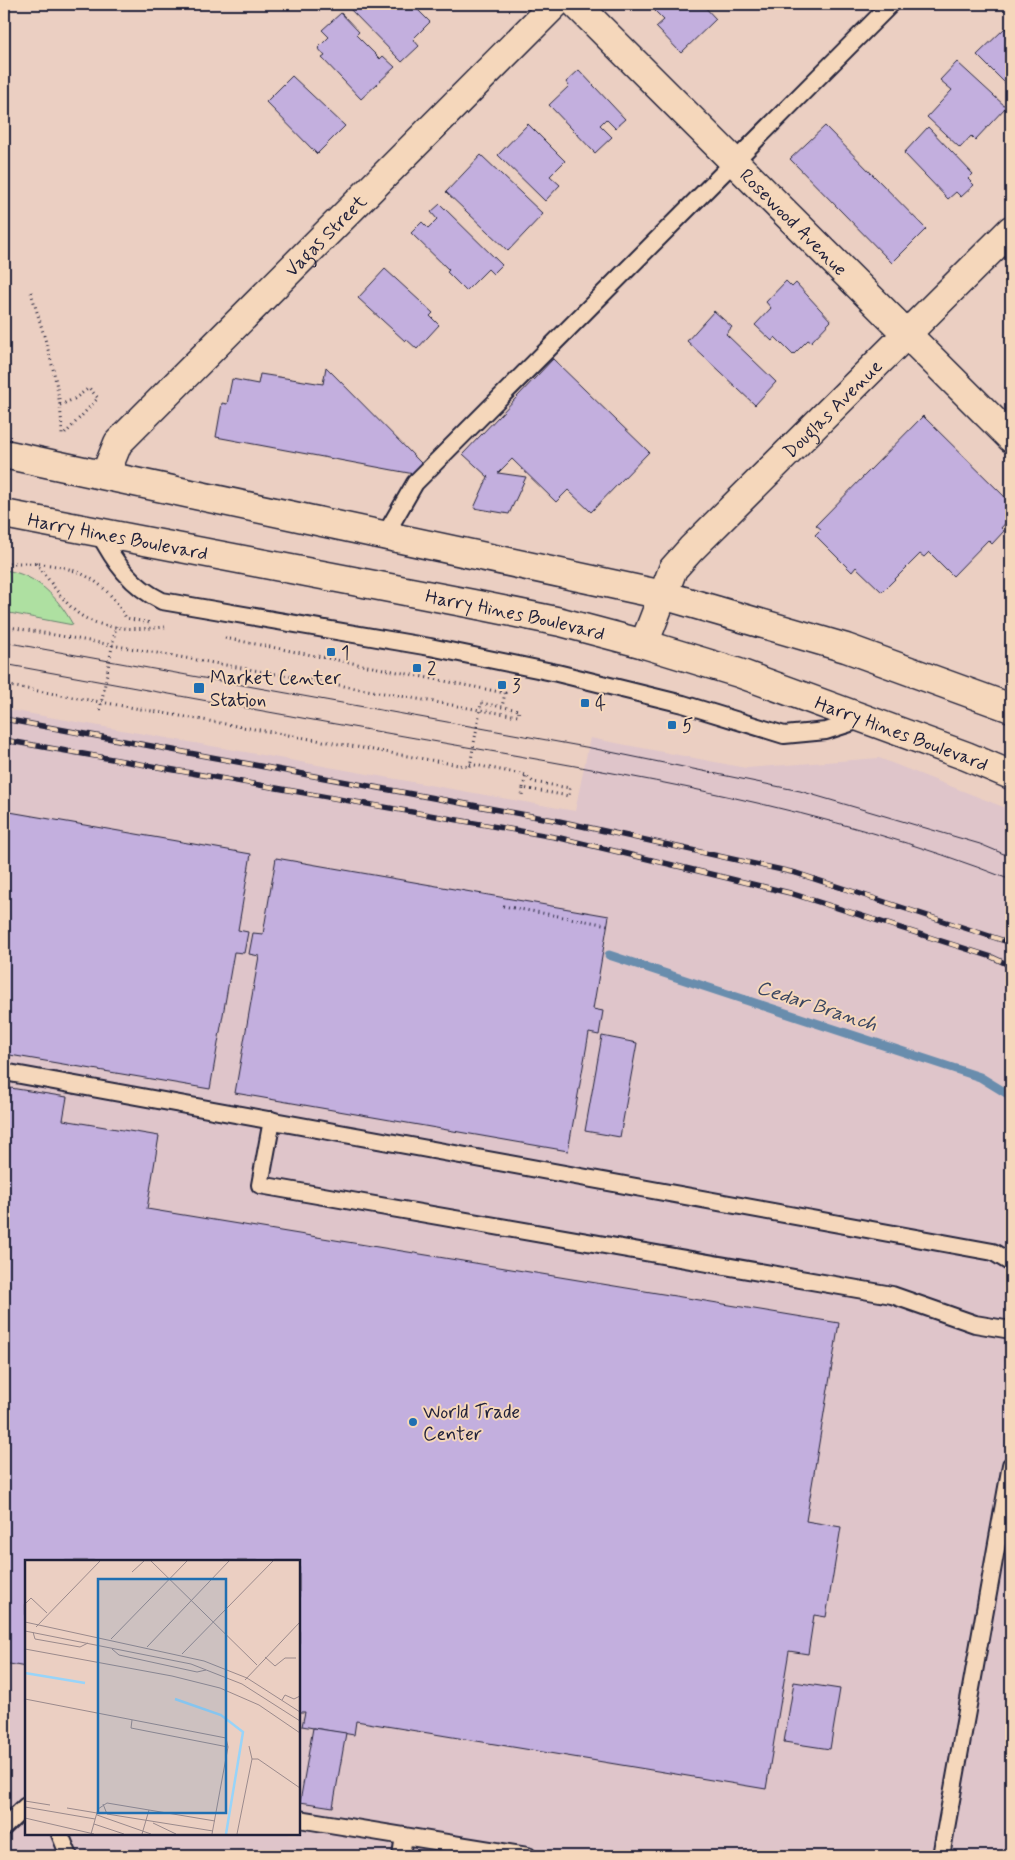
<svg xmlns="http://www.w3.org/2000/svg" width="1015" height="1860" font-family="Mynerve,sans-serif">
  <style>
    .built { fill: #dfc5ca; fill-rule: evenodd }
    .green { fill: #aee0a1; stroke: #68816e }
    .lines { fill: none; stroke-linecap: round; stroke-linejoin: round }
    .stream { stroke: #698dad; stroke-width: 9 }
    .building { fill: #c3afde; stroke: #22223b }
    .lane-casing { stroke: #22223b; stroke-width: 20 }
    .street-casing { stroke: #22223b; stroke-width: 31 }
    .primary-casing { stroke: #22223b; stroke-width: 31 }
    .path { stroke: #22223b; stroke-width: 3; stroke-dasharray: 1 4; stroke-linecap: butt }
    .lane { stroke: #f5d7bb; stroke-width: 16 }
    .street { stroke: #f5d7bb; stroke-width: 28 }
    .primary { stroke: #f5d7bb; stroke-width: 28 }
    .tram { stroke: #22223b; stroke-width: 1 }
    .rail-casing { stroke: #22223b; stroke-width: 5.5 }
    .rail { stroke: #f5d7bb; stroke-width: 4; stroke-dasharray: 11; stroke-linecap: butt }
    .poi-dot { fill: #1f6fb2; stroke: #f5d7bb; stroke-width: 2 }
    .labels { text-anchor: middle; stroke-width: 4; stroke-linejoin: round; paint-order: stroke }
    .street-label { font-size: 19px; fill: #22223b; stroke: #f5d7bb }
    .poi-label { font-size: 19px; fill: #22223b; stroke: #f5d7bb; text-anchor: start }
    .water-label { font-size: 20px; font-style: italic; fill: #3a4661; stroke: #f5d7bb }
    .inset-river { fill: none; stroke: #98d4f9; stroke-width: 2.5 }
    .inset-road { fill: none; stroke: #9b8a8c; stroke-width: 1 }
    .view { fill: #1f6fb2; fill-opacity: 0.15; stroke: #1f6fb2; stroke-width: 2.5 }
    .inset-edge { fill: none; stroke: #22223b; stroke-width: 2.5 }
  </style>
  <rect width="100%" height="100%" fill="#ebcfc2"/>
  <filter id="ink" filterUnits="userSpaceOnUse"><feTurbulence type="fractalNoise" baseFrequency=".02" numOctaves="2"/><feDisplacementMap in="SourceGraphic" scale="10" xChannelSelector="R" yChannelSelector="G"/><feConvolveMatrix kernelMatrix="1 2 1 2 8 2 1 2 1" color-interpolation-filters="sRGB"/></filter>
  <g filter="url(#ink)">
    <!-- built -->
    <path class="built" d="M4,709L575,811L590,738L746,768L879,758L1011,810V1856H4ZM26,1561H299V1834H26Z"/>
    <!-- green -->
    <path class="green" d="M4,570C36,574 58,597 73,625L4,612Z"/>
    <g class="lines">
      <!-- stream -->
      <polyline class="stream" points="609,955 980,1077 1011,1096"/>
    </g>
    <!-- building -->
    <g class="building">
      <polygon points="345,4 412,4 430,22 413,39 419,46 402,62"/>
      <polygon points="662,4 702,4 716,19 681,53 656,27 664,20 655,11"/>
      <polygon points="341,13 359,32 356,35 380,59 383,56 395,67 361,99 322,58 325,56 318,48 329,37 322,30"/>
      <polygon points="1005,28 1011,34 1011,89 977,55"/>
      <polygon points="957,62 1006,107 975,140 971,136 960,148 927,117 952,90 940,80"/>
      <polygon points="579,70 625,119 615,128 606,119 600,125 612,137 595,153 549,105 569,86 566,82"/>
      <polygon points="292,76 345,126 317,154 266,102"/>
      <polygon points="528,124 565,161 550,176 560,185 545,201 498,155"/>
      <polygon points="825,126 926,229 892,263 790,159"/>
      <polygon points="928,127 973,174 968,179 974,185 961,197 956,192 948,199 904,153"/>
      <polygon points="481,155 543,214 508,251 446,192"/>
      <polygon points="440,204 502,265 493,274 488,269 466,291 447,272 449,270 411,233 422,222 428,228 437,219 431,212"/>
      <polygon points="385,269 433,313 430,316 439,325 417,349 406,339 405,341 358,298"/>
      <polygon points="786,281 792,287 796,283 831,321 811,342 808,340 793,355 775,337 772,341 755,325 771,308 766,302"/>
      <polygon points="714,311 732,327 726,334 776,382 755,405 687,341"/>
      <polygon points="553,359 649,452 591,512 568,490 556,502 512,459 498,473 526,477 509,514 474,508 488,477 463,454"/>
      <polygon points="326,367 422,464 414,474 216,437 222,403 227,404 232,379 258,384 260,374 323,384"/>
      <polygon points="923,416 1011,503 1011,517 1001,528 1004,531 992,544 988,540 953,576 929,552 924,557 920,554 882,592 856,567 852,572 815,535 821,529 816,525"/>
      <polygon points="4,811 251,854 238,930 248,932 244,953 234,952 210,1089 4,1054"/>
      <polygon points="276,858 609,916 593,1009 603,1011 599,1035 589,1033 568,1151 235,1093 259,956 249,954 253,933 263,934"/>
      <polygon points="602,1036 637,1043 620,1137 585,1131"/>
      <polygon points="4,1087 67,1097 63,1120 159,1136 147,1209 839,1323 806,1521 841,1527 826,1617 814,1615 808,1654 789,1651 766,1789 356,1721 354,1735 302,1726 305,1712 299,1712 299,1561 26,1561 26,1667 4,1663"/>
      <polygon points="794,1682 840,1689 830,1749 784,1742"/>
      <polygon points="313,1728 346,1733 333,1807 300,1802"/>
    </g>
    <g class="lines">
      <!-- lane casing -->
      <g class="lane-casing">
        <g id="lane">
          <path d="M98,531C114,562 131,586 162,601L430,647L557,673L683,704L784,735L826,731L863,719"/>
          <polyline points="385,535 415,483 891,4"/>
          <polyline points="4,1072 993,1252 1011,1263"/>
          <polyline points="272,1120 260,1185 892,1295 975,1324 1011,1330"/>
          <polyline points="299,1819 528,1856"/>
          <polyline points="4,1827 26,1806"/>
          <polyline points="60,1834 69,1856"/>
          <polyline points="401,1856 404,1836"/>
          <polyline points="941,1856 1011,1465"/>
        </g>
      </g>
      <!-- street casing -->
      <g class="street-casing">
        <g id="street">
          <path id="s1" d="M576,4L1011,438"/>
          <path id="s2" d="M105,475L118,443L555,4"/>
          <path id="s3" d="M663,595L673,569L691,549L1011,230"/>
        </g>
      </g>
      <!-- primary casing -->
      <g class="primary-casing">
        <g id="primary">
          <polyline points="4,454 663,595 846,648 1011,708"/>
          <path id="s4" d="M4,514L473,604L561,622L644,644L739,673L966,756L1011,775"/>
          <polyline points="644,644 663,595"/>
        </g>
      </g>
      <!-- path -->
      <g class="path">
        <path d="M31,292C45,340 62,387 62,437"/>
        <polyline points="60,405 74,399 89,388 98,398 63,436"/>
        <path d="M4,563C57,562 99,567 126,618L150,623"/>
        <path d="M36,563C48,578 59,596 73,609C95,631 137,630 165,627"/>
        <path d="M4,626L480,710L518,716L519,710L481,703C478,724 473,746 470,767L4,685"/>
        <polyline points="225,638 505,693 502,707"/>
        <polyline points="100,710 116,626"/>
        <polyline points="470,764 526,775 533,782 570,788 569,796 523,788 522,795"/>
        <polyline points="523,788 526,775"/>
        <polyline points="503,906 608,925"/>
      </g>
      <!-- lane -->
      <use href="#lane" class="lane"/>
      <!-- street -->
      <use href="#street" class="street"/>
      <!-- primary -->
      <use href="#primary" class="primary"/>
      <!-- tram -->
      <g class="tram">
        <polyline points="4,642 591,748 800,791 980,844 1011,857"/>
        <path d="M4,664C148,690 293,717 438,742C629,775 830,808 1011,880"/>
      </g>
      <!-- rail casing -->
      <g class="rail-casing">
        <g id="rail">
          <polyline points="4,719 559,821 796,873 1011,943"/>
          <polyline points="4,740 560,838 790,893 992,957 1011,966"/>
        </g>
      </g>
      <!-- rail -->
      <use href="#rail" class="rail"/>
    </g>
  </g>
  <!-- markers -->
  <g class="poi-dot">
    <rect x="326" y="647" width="10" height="10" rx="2.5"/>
    <rect x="412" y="663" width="10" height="10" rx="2.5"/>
    <rect x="497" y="680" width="10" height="10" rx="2.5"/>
    <rect x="193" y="682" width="12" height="12" rx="2.5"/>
    <rect x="580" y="698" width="10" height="10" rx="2.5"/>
    <rect x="667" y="720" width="10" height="10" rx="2.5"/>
    <circle cx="413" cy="1422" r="5"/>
  </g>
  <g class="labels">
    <!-- street labels -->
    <g class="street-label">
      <text dy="7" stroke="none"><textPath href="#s1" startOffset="308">Rosewood Avenue</textPath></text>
      <text dy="7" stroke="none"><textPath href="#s2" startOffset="328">Vagas Street</textPath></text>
      <text dy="7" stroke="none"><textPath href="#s3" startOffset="254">Douglas Avenue</textPath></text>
      <text dy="7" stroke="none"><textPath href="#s4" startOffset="116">Harry Hines Boulevard</textPath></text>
      <text dy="7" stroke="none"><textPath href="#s4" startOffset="521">Harry Hines Boulevard</textPath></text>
      <text dy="7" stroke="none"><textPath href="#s4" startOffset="926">Harry Hines Boulevard</textPath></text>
    </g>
    <!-- poi labels -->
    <g class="poi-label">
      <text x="341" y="659">1</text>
      <text x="427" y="675">2</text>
      <text x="210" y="684">Market Center<tspan x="210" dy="22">Station</tspan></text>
      <text x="512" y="692">3</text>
      <text x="595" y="710">4</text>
      <text x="682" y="732">5</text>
      <text x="423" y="1418">World Trade<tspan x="423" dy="22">Center</tspan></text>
    </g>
    <!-- water labels -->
    <g class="water-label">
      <text transform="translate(817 1005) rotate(18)" y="7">Cedar Branch</text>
    </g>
  </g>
  <!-- overview -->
  <g transform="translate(25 1560)">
    <rect width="275" height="275" fill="#ebcfc2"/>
    <path class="inset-river" d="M0,113L60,123M150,139L196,155L218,172L201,274"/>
    <path class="inset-road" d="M126,1L232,105M107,12L119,1M0,44L6,38L22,53M0,62L179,101L222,118L275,152M11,67L75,1M0,71L166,104L217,124L275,161M8,72L10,79L55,87L63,83M86,79L162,1M122,87L204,1M0,89L147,116L195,128L234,145L275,173M87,89L94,95L172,112L181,110M157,94L248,1M240,97L250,106L260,98H271M220,120L275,62M0,139L201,178L203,187L187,274M257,140L260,135L269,139L275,136M107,160L106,168L203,187M227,199H233L275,228M0,241L25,245M78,244L82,254L188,271M0,247L70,259M42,248L72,253M72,255L126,274M0,258L69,274M128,263L151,274M69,264L99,274M66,274L73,249L82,243L190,261M117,274L124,250M212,274L227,199L224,186"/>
    <path class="view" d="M73,19H201V253H73Z"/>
    <rect width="275" height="275" class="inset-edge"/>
  </g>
  <!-- margin -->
  <rect width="1015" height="1860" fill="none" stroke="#f5d7bb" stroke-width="20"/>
  <rect x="10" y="10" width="995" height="1840" fill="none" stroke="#22223b" stroke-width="2" filter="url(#ink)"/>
</svg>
